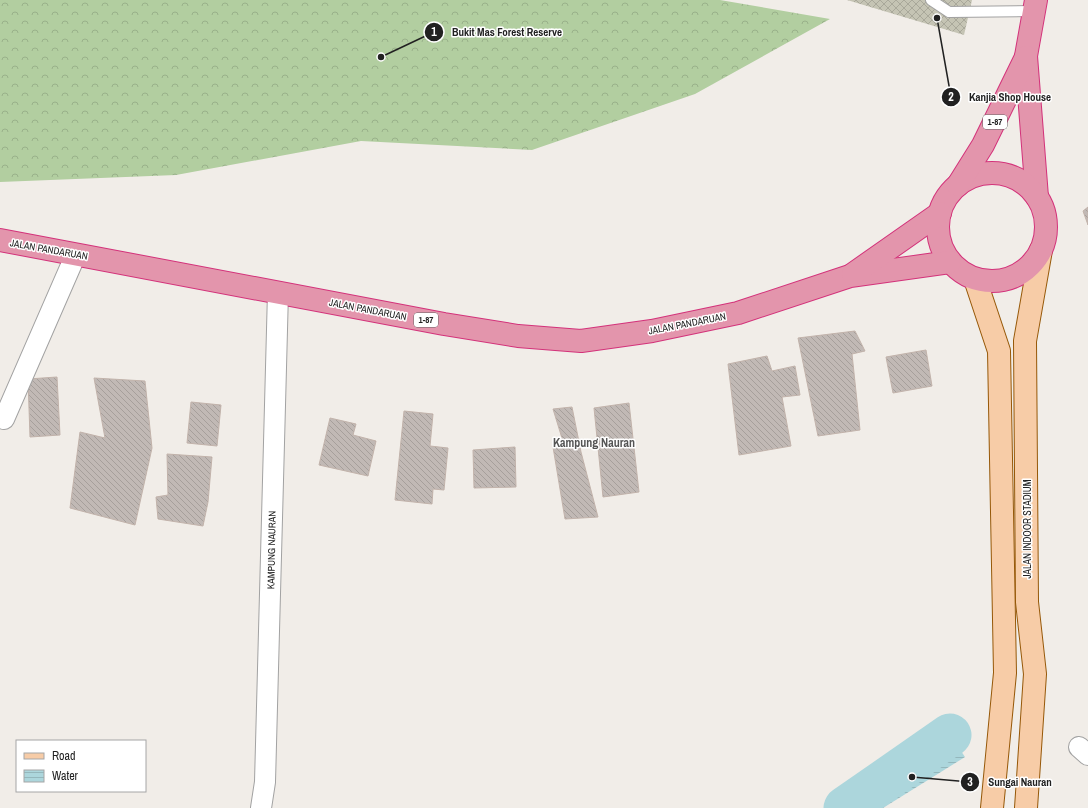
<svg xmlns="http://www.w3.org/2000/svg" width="1088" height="808" font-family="'Archivo Narrow',sans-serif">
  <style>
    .construction { fill: url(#construction-cross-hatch) }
    .forest { fill: url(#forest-crowns) }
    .water { fill: url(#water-rules) }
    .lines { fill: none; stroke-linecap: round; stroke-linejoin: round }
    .river { stroke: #acd6dc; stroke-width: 43 }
    .building { fill: url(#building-back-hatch); stroke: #c2b3ab }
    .lane-casing { stroke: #a2a2a2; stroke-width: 12 }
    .street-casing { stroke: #a2a2a2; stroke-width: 22 }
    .primary-casing { stroke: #965808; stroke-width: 24 }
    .highway-casing { stroke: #d3327a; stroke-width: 24 }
    .lane { stroke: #fff; stroke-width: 10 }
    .street { stroke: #fff; stroke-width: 20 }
    .primary { stroke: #f7cca7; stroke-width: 22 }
    .highway { stroke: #e395ac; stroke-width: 22 }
    .labels { text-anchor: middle; stroke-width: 3; stroke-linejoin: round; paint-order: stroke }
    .shield { fill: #fff; stroke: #646464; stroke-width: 1 }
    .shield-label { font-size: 9px; font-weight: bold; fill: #212121 }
    .street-label { font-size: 10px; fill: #212121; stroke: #fff }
    .quarter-label { font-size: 12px; font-weight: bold; fill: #545454; stroke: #fff }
    .leader { fill: none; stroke: #212121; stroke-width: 1.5 }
    .callout-dot { fill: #212121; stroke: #fff; stroke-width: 1.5 }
    .mark-label { font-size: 12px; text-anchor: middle; font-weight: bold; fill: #fff }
    .callout-label { font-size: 11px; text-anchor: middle; font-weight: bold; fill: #212121; stroke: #fff; stroke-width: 3; stroke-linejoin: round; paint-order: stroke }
  </style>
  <defs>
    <pattern id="construction-cross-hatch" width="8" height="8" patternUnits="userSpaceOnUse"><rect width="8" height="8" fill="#c5c4b4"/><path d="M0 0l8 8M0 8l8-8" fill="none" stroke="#a9a89a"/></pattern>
    <pattern id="forest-crowns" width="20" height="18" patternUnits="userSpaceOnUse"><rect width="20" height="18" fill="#b2cea0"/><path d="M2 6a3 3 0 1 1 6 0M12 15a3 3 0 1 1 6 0" fill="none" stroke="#99b18a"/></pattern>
    <pattern id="water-rules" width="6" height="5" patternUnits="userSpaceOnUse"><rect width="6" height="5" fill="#acd6dc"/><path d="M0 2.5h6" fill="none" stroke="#94b7bc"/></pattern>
    <pattern id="building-back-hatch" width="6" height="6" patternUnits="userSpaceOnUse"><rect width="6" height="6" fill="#c1b9b5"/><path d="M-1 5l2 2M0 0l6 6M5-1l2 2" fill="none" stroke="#a69f9b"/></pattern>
  </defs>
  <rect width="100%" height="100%" fill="#f1ede8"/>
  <!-- construction -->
  <polygon class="construction" points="847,0 972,0 964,35"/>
  <!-- forest -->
  <polygon class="forest" points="0,0 720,0 830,19 695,94 532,150 361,141 176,175 0,182"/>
  <!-- water -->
  <polygon class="water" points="953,739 965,757 883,808 840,808"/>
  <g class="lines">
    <!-- river -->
    <polyline class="river" points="845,808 950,735"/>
  </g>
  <!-- building -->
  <g class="building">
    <polygon points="1088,207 1088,225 1083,211"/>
    <polygon points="855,331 865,351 852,354 860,430 818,436 798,338"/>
    <polygon points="926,350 932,386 893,393 886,357"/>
    <polygon points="767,356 772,371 795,366 800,395 782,397 791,446 739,455 728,364"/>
    <polygon points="57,377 60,435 30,437 28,379"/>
    <polygon points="94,378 145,381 152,448 135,525 70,508 80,432 105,438"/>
    <polygon points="191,402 221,405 217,446 187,443"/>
    <polygon points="629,403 639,492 603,497 594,408"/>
    <polygon points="572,407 581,452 598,517 565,519 553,447 565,448 553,409"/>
    <polygon points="404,411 433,414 430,446 448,448 444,490 433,489 432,504 395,500"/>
    <polygon points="330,418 356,424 353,435 376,441 368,476 319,465"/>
    <polygon points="515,447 516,487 474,488 473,450"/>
    <polygon points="167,454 212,457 208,502 203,526 158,519 156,497 168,495"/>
  </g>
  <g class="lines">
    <!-- lane casing -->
    <g class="lane-casing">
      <polyline id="lane" points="931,0 949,12 1034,11"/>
    </g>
    <!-- street casing -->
    <g class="street-casing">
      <g id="street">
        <polyline points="4,419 76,254"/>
        <polyline points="1079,747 1088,755"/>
        <polyline points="261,808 265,782 278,292"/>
      </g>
    </g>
    <!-- primary casing -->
    <g class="primary-casing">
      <g id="primary">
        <polyline points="975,279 999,351 1005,673 992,808"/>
        <polyline points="1026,808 1035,674 1027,602 1025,341 1041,250"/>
      </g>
    </g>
    <!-- highway casing -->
    <g class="highway-casing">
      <g id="highway">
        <polyline points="1036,0 1026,56 1037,197"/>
        <circle cx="992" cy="227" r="54"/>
        <polyline points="958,185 983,145 1026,57"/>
        <polyline points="0,240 444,324 518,336 581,341 652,331 738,313 850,276 950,262"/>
        <polyline points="853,274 940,213"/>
      </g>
    </g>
    <!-- lane -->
    <use href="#lane" class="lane"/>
    <!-- street -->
    <use href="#street" class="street"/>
    <!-- primary -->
    <use href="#primary" class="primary"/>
    <!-- highway -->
    <use href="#highway" class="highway"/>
  </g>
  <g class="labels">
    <!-- shield labels -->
    <g class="shield">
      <rect x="983" y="115" width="24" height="14" rx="3"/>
      <rect x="414" y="313" width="24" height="14" rx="3"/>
    </g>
    <g class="shield-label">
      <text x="995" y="125">1-87</text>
      <text x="426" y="323">1-87</text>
    </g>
    <!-- street labels -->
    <g class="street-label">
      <text transform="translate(49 249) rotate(10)" y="4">JALAN PANDARUAN</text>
      <text transform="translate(368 309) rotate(11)" y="4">JALAN PANDARUAN</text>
      <text transform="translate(687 323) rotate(-11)" y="4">JALAN PANDARUAN</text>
      <text transform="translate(1027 529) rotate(-90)" y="4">JALAN INDOOR STADIUM</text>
      <text transform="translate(271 550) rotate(-89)" y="4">KAMPUNG NAURAN</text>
    </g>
    <!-- quarter labels -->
    <g class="quarter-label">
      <text x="594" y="447">Kampung Nauran</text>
    </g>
  </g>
  <!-- callouts -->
  <path class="leader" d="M381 57L434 32M937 18L951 97M912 777L970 782"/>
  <g class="callout-dot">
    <circle cx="381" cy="57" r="4"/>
    <circle cx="937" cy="18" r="4"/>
    <circle cx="912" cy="777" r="4"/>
    <circle cx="434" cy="32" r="10"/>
    <circle cx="951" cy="97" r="10"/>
    <circle cx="970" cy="782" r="10"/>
  </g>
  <g class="mark-label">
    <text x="434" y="36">1</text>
    <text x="951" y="101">2</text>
    <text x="970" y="786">3</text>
  </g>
  <g class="callout-label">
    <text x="507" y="36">Bukit Mas Forest Reserve</text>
    <text x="1010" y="101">Kanjia Shop House</text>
    <text x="1020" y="786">Sungai Nauran</text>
  </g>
  <!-- legend -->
  <rect x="16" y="740" width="130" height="52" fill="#ffffff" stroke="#a6a6a6"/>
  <rect x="24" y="753" width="20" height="6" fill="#f7cca7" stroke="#a6a6a6"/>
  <text x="52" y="760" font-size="12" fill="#212121">Road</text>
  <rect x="24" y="770" width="20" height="12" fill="url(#water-rules)" stroke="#a6a6a6"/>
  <text x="52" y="780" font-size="12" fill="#212121">Water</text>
</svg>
